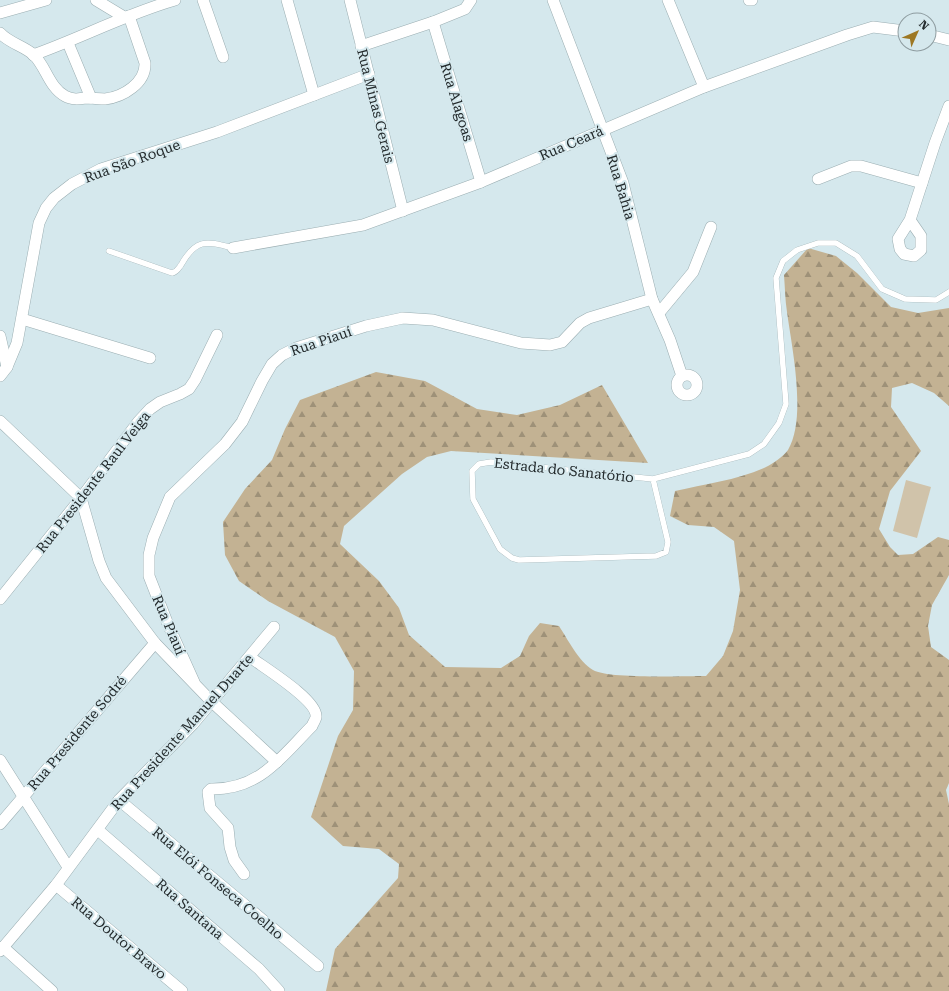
<svg xmlns="http://www.w3.org/2000/svg" width="949" height="991" font-family="'Roboto Serif',serif">
  <style>
    .forest { fill: url(#forest-firs) }
    .pitch { fill: #d0c3aa }
    .lines { fill: none; stroke-linecap: round; stroke-linejoin: round }
    .service-casing { stroke: #9baeb2; stroke-width: 6 }
    .minor-casing { stroke: #9baeb2; stroke-width: 12 }
    .service { stroke: #fff; stroke-width: 5.5 }
    .minor { stroke: #fff; stroke-width: 11 }
    .labels { text-anchor: middle; stroke-width: 4; stroke-linejoin: round; paint-order: stroke }
    .street-label { font-size: 14px; fill: #232a2c; stroke: #d5e8ed }
  </style>
  <defs>
    <pattern id="forest-firs" width="22" height="20" patternUnits="userSpaceOnUse"><rect width="22" height="20" fill="#c3b293"/><path d="M5 1l3.5 6h-7zM16 11l3.5 6h-7z" fill="#9e9178"/></pattern>
  </defs>
  <rect width="100%" height="100%" fill="#d5e8ed"/>
  <!-- forest -->
  <path class="forest" d="M808,248L836,256L857,273L891,307L918,313L949,308V406L934,393L912,383L892,388L891,407L921,451L890,491L879,529L890,547L898,555L913,554L938,537L949,540V575L932,605L928,626L931,647L949,660V783L946,790L949,804V991H326L335,949L398,878L399,864L379,849L343,846L311,817L338,736L353,710L354,671L335,637L268,601L239,581L225,555L223,522L245,489L272,460L285,429L300,400L376,372L425,381L477,409L517,415L560,405L602,385L648,463L451,451L427,457L402,474L344,526L340,544L379,581L399,608L409,635L445,667L501,668L520,656L529,636L540,623L559,626C567,638 579,662 593,670C608,679 684,676 706,676L723,656L733,631L740,590L734,541L714,527L688,525L670,516L675,491C704,484 738,480 766,467C772,464 784,456 788,450C807,418 792,348 787,312C785,300 785,287 784,275Z"/>
  <!-- pitch -->
  <polygon class="pitch" points="906,480 931,487 917,538 893,531"/>
  <g class="lines">
    <!-- service casing -->
    <g class="service-casing">
      <g id="service">
        <path d="M109,251L172,273C177,272 178,269 181,265C196,238 206,241 233,248"/>
        <polyline points="653,479 668,542 666,552 656,556 519,560 512,558 500,549 473,499 472,471 479,464 491,462 653,479 749,454 764,444 779,423 786,404 776,278 783,261 797,250 818,243 836,243 857,256 882,289 905,299 936,300 949,292"/>
      </g>
    </g>
    <!-- minor casing -->
    <g class="minor-casing">
      <g id="minor">
        <polyline points="96,0 124,17"/>
        <polyline points="203,0 223,57"/>
        <polyline points="287,0 314,95"/>
        <polyline points="350,0 403,211"/>
        <polyline points="553,0 623,183 652,299 670,340 682,376"/>
        <polyline points="668,0 704,87"/>
        <polyline points="749,0 752,0"/>
        <polyline points="0,13 46,0"/>
        <polyline points="433,22 481,182"/>
        <path d="M0,33C9,43 24,46 34,55C46,67 49,87 65,96C72,100 79,99 86,98C92,98 99,99 105,99C123,97 146,83 145,63L129,16"/>
        <polyline points="929,35 949,40"/>
        <polyline points="68,43 91,98"/>
        <polyline points="361,46 433,22 465,9 471,0"/>
        <path d="M33,55C81,38 126,14 175,0"/>
        <polyline points="818,179 851,166 861,166 922,183"/>
        <polyline points="910,220 921,236 921,250 914,256 904,254 900,249 898,239 910,220 935,143 949,106"/>
        <polyline points="233,248 363,225 481,182 704,87 847,35 873,27 905,31"/>
        <polyline points="659,313 693,272 711,227"/>
        <polyline points="22,319 150,358"/>
        <polyline points="0,336 7,367"/>
        <circle cx="687" cy="385" r="10"/>
        <polyline points="0,376 7,367 17,343 39,223 46,208 54,198 72,184 101,169 217,132 369,74"/>
        <polyline points="0,421 81,498 99,561 106,578 155,643 211,701 277,762"/>
        <polyline points="0,599 81,498 138,422 150,409 160,402 180,394 189,389 195,380 217,335"/>
        <polyline points="194,682 167,622 149,576 149,555 153,538 170,497 225,444 242,422 262,381 272,364 282,355 296,348 366,326 403,318 433,320 521,343 550,345 562,342 580,323 589,318 652,299"/>
        <polyline points="0,760 68,867"/>
        <polyline points="119,800 318,966"/>
        <polyline points="0,824 155,643"/>
        <polyline points="98,830 259,969 279,991"/>
        <path d="M244,874L234,860L230,847L228,828L210,808L208,792L211,789C260,790 282,756 312,726C313,723 316,719 316,717C318,700 263,667 250,657"/>
        <polyline points="56,885 182,991"/>
        <polyline points="3,947 52,991"/>
        <polyline points="0,951 56,885 119,800 193,724 274,627"/>
      </g>
    </g>
    <!-- service -->
    <use href="#service" class="service"/>
    <!-- minor -->
    <use href="#minor" class="minor"/>
  </g>
  <g class="labels">
    <!-- street labels -->
    <g class="street-label">
      <text transform="translate(457 102) rotate(73)" y="5">Rua Alagoas</text>
      <text transform="translate(376 106) rotate(76)" y="5">Rua Minas Gerais</text>
      <text transform="translate(571 143) rotate(-23)" y="5">Rua Ceará</text>
      <text transform="translate(132 161) rotate(-20)" y="5">Rua São Roque</text>
      <text transform="translate(621 187) rotate(73)" y="5">Rua Bahia</text>
      <text transform="translate(321 341) rotate(-19)" y="5">Rua Piauí</text>
      <text transform="translate(564 470) rotate(6)" y="5">Estrada do Sanatório</text>
      <text transform="translate(93 482) rotate(-52)" y="5">Rua Presidente Raul Veiga</text>
      <text transform="translate(169 625) rotate(67)" y="5">Rua Piauí</text>
      <text transform="translate(182 732) rotate(-48)" y="5">Rua Presidente Manuel Duarte</text>
      <text transform="translate(77 733) rotate(-50)" y="5">Rua Presidente Sodré</text>
      <text transform="translate(218 883) rotate(40)" y="5">Rua Elói Fonseca Coelho</text>
      <text transform="translate(190 909) rotate(41)" y="5">Rua Santana</text>
      <text transform="translate(119 938) rotate(40)" y="5">Rua Doutor Bravo</text>
    </g>
  </g>
  <!-- north arrow -->
  <g transform="translate(917 32) rotate(45)"><circle r="19" fill="#d5e8ed" stroke="#8e9ca0"/>
  <path d="M0-3L7 15L0 10L-7 15Z" fill="#9d7824"/>
  <text y="-6" font-size="11" font-weight="bold" text-anchor="middle" fill="#232a2c">N</text>
  </g>
</svg>
